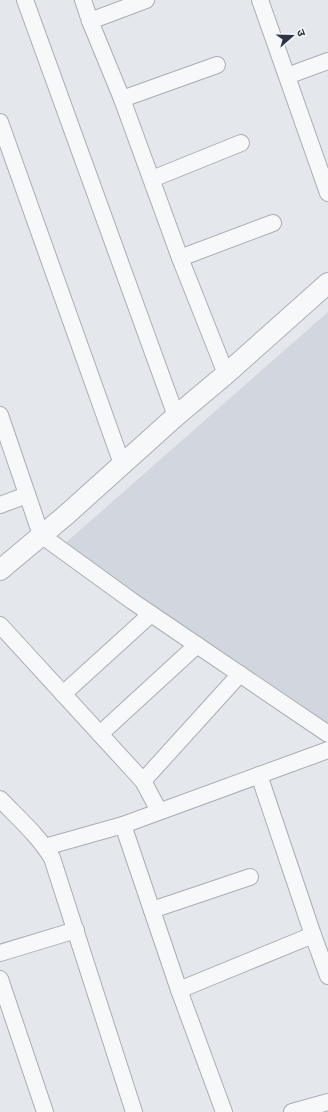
<svg xmlns="http://www.w3.org/2000/svg" width="328" height="1112" font-family="'Roboto Condensed','Noto Sans Devanagari',sans-serif">
  <style>
    .built { fill: #d2d6de }
    .lines { fill: none; stroke-linecap: round; stroke-linejoin: round }
    .minor-casing { stroke: #a9aeb7; stroke-width: 18 }
    .tertiary-casing { stroke: #a9aeb7; stroke-width: 22 }
    .minor { stroke: #f7f8fa; stroke-width: 16 }
    .tertiary { stroke: #f7f8fa; stroke-width: 20 }
  </style>
  <rect width="100%" height="100%" fill="#e4e7ec"/>
  <!-- built -->
  <polygon class="built" points="328,312 328,727 62,546"/>
  <g class="lines">
    <!-- minor casing -->
    <g class="minor-casing">
      <g id="minor">
        <polyline points="25,0 176,416"/>
        <polyline points="83,0 90,21 122,99 180,258 226,374"/>
        <polyline points="260,0 328,193"/>
        <polyline points="90,21 146,0"/>
        <polyline points="287,76 328,61"/>
        <polyline points="122,99 217,65"/>
        <polyline points="0,122 122,464"/>
        <polyline points="152,179 241,143"/>
        <polyline points="180,258 273,223"/>
        <polyline points="0,415 41,535 132,601 328,734"/>
        <polyline points="0,505 27,495"/>
        <polyline points="0,625 143,781 159,811"/>
        <polyline points="63,694 151,614"/>
        <polyline points="100,734 197,645"/>
        <polyline points="259,775 313,935 328,976"/>
        <polyline points="143,781 240,674"/>
        <path d="M0,799C18,818 38,835 52,858L134,1112"/>
        <polyline points="123,825 179,990 224,1112"/>
        <polyline points="45,847 123,825 328,750"/>
        <polyline points="152,910 250,877"/>
        <polyline points="0,953 76,930"/>
        <polyline points="0,979 45,1112"/>
        <polyline points="179,990 313,935"/>
        <polyline points="292,1112 328,1102"/>
      </g>
    </g>
    <!-- tertiary casing -->
    <g class="tertiary-casing">
      <polyline id="tertiary" points="0,570 66,515 176,416 226,374 328,283"/>
    </g>
    <!-- minor -->
    <use href="#minor" class="minor"/>
    <!-- tertiary -->
    <use href="#tertiary" class="tertiary"/>
  </g>
  <!-- north arrow -->
  <g transform="translate(292 36) rotate(70)" stroke="#f4f6f9" stroke-width="3" paint-order="stroke">
  <path d="M0-3L7 15L0 10L-7 15Z" fill="#2b3445"/>
  <text y="-6" font-size="11" font-weight="bold" text-anchor="middle" fill="#2b3445">उ</text>
  </g>
</svg>
